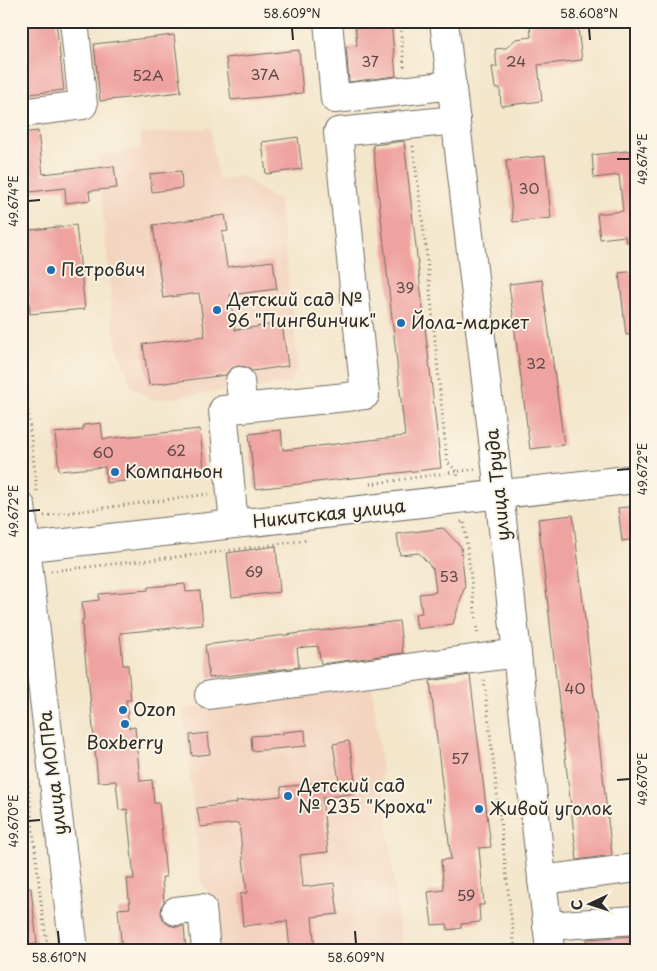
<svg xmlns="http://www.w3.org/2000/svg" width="657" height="971" font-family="'Playpen Sans',sans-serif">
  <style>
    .built { fill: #f3d4bf }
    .building { fill: #efa3a0 }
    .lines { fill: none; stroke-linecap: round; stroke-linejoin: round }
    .minor-casing { stroke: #716c63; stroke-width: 30 }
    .path { stroke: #716c63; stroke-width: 3; stroke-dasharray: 1 4; stroke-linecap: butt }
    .minor { stroke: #fff; stroke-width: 28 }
    .ticks { fill: none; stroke: #2b2b2b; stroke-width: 2 }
    .poi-dot { fill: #1f6fb2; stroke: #fcf5e5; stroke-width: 2 }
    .labels { text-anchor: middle; stroke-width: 4; stroke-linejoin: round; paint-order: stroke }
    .number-label { font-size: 15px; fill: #5c4948 }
    .poi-label { font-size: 18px; fill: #2b2b2b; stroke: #fcf5e5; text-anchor: start }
    .street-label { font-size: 18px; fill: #2b2b2b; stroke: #fcf5e5 }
    .neatline { fill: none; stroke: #2b2b2b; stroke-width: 2 }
    .ticks-label { font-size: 12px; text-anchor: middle; fill: #2b2b2b }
  </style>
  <rect width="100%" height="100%" fill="#fcf5e5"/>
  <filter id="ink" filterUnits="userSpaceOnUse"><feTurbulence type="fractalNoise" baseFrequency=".02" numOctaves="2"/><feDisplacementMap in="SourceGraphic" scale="10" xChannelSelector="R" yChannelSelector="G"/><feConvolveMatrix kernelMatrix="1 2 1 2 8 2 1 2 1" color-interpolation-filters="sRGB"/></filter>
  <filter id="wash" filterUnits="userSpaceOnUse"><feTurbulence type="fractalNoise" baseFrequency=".0096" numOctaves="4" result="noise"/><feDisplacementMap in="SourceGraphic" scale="20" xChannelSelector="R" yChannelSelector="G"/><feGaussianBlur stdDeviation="1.12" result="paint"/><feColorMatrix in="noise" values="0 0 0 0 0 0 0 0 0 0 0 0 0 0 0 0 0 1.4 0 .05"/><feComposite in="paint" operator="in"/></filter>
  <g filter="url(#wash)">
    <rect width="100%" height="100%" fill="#f3e6cb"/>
    <!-- built -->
    <g class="built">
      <polygon points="210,128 218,180 242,176 273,198 279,197 298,365 290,383 153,400 132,387 114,339 98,155 141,149 140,134"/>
      <polygon points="372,687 402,950 219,950 214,900 201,883 183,709"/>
    </g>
    <g id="blocks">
      <!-- building -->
      <g class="building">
        <polygon points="21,21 56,21 64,90 21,95"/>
        <polygon points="355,21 391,21 396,76 349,82 346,47 357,46"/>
        <polygon points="538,21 577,21 582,60 538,65 542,101 501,106 500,88 495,88 492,67 497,67 495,49 506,48 516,39 531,37 530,22"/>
        <polygon points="174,35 181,92 100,101 94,44"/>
        <polygon points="299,50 303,93 231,100 226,58"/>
        <polygon points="38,131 43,174 114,166 117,188 89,191 90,200 66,203 65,188 21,193 21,133"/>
        <polygon points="298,137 302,169 266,174 262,142"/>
        <polygon points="404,141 441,468 255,489 249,434 281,430 283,450 405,436 373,145"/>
        <polygon points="636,150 636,242 626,242 625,236 600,239 597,214 623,211 619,175 594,178 592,155"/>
        <polygon points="545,156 551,218 513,222 506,160"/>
        <polygon points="181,171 182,188 152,192 150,174"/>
        <polygon points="225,215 228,231 222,232 227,267 273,261 277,289 230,295 235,330 282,323 288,366 252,371 246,367 238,366 230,369 226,375 149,385 143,344 205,336 199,293 163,298 153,225"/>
        <polygon points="76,225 85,309 30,314 22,231"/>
        <polygon points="636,271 636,334 626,335 619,273"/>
        <polygon points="542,280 564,445 530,449 509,284"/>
        <polygon points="101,423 103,439 200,429 204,469 125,477 126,481 106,483 105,467 59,471 55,433 83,430 83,425"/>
        <polygon points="636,506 636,539 622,541 618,508"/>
        <polygon points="573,515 612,855 577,860 538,519"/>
        <polygon points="443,528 461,547 465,586 453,624 417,629 415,614 422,613 419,594 436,592 433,569 419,553 400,555 397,534"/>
        <polygon points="276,546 280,592 232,597 227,553"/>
        <polygon points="185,584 186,592 200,591 203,625 120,633 123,665 128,665 131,700 126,700 129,728 135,727 140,781 152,780 154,803 159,803 166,877 162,877 164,902 162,905 161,913 164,921 169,925 177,927 184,926 186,950 122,950 118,909 130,908 127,879 134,879 127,809 119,810 116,781 98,782 88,674 87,674 83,638 82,620 84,619 82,602 99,600 99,594 148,590 148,587"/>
        <polygon points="399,621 403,653 321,664 318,646 297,648 299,667 209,678 205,645"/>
        <polygon points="470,675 491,847 479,848 484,905 479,905 480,922 461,924 461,928 448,930 447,924 432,925 428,892 444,890 441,860 451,859 430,681"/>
        <polygon points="305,730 306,746 252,751 251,736 283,734 283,732"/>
        <polygon points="208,733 210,754 192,756 190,735"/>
        <polygon points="349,741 357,793 322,798 328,852 300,855 303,887 334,883 338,914 312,917 315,950 290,950 287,921 243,926 240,894 247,893 239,823 200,827 197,808 237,803 236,801 281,796 281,787 339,781 333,744"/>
        <polygon points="21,888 31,888 37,944 21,946"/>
        <polygon points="636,936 636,950 588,950 587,939"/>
      </g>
    </g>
  </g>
  <g filter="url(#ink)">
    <use href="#blocks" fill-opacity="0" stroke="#716c63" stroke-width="1"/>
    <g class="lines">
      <!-- minor casing -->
      <g class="minor-casing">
        <g id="minor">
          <polyline points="328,21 335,99 452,85"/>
          <polyline points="444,21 496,466 550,950"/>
          <polyline points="21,113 83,105 74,21"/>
          <polyline points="240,381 243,408"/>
          <polyline points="21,506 74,950"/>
          <polyline points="234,524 223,410 365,395 338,132 456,120"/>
          <polyline points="21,548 636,479"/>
          <polyline points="209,695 517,653"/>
          <polyline points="542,880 636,868"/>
          <polyline points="176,911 202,908 206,950"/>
          <polyline points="547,926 636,920"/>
        </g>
      </g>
      <!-- path -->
      <g class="path">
        <polyline points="400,21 404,68"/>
        <polyline points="413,146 426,249 447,462 457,471 458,479"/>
        <polyline points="21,351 37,491"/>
        <polyline points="370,484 475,469"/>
        <polyline points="44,516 209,494"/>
        <polyline points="461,522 464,521 478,636"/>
        <polyline points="51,571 194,555 308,540"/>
        <polyline points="484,680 515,950"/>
        <polyline points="21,721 42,911 48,950"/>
      </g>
      <!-- minor -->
      <use href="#minor" class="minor"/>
    </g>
  </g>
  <!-- ticks -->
  <path class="ticks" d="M292,28L293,40M589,28L590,40M617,159H630M28,201L40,200M617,470L630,469M28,511L40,510M617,780L630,779M28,821L40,820M58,931L59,944M355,931L356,944"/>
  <!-- markers -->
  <g class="poi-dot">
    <circle cx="51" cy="270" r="5"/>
    <circle cx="217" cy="310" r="5"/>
    <circle cx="401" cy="323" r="5"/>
    <circle cx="115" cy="472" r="5"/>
    <circle cx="123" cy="710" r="5"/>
    <circle cx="125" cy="724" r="5"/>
    <circle cx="288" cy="796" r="5"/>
    <circle cx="479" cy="809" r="5"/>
  </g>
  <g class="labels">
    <!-- number labels -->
    <g class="number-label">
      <text x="370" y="67">37</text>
      <text x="516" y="67">24</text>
      <text x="265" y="80">37А</text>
      <text x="148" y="81">52А</text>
      <text x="529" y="194">30</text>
      <text x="405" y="293">39</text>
      <text x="536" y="369">32</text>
      <text x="176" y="456">62</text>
      <text x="103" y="458">60</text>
      <text x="254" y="577">69</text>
      <text x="449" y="582">53</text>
      <text x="575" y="694">40</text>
      <text x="460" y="764">57</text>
      <text x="466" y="901">59</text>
    </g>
    <!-- poi labels -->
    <g class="poi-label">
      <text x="61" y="276">Петрович</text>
      <text x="227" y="306">Детский сад №<tspan x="227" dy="21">96 "Пингвинчик"</tspan></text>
      <text x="411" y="329">Йола-маркет</text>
      <text x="125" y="478">Компаньон</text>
      <text x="133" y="716">Ozon</text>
      <text x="125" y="749" text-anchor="middle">Boxberry</text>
      <text x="298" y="792">Детский сад<tspan x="298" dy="21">№ 235 "Кроха"</tspan></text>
      <text x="489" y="815">Живой уголок</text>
    </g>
    <!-- street labels -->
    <g class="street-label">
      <text transform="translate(498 485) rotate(-96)" y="6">улица Труда</text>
      <text transform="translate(329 514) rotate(-6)" y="6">Никитская улица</text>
      <text transform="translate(53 773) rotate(-97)" y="6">улица МОПРа</text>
    </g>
  </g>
  <!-- margin -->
  <rect width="657" height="971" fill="none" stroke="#fcf5e5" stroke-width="55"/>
  <!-- north arrow -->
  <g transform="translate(590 904) rotate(266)" stroke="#fcf5e5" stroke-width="4" paint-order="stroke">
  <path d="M0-4L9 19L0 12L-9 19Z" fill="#2b2b2b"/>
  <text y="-8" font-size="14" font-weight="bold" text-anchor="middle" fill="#2b2b2b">С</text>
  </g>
  <rect x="28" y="28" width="602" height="916" class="neatline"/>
  <g class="ticks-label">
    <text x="292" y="18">58.609°N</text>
    <text x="589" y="18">58.608°N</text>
    <text transform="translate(643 159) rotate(-90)" y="4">49.674°E</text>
    <text transform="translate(14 201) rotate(-90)" y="4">49.674°E</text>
    <text transform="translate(643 469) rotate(-90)" y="4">49.672°E</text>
    <text transform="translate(14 511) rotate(-90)" y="4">49.672°E</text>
    <text transform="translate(643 779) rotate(-90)" y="4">49.670°E</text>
    <text transform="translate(14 821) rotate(-90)" y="4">49.670°E</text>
    <text x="59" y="962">58.610°N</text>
    <text x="356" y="962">58.609°N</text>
  </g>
</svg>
